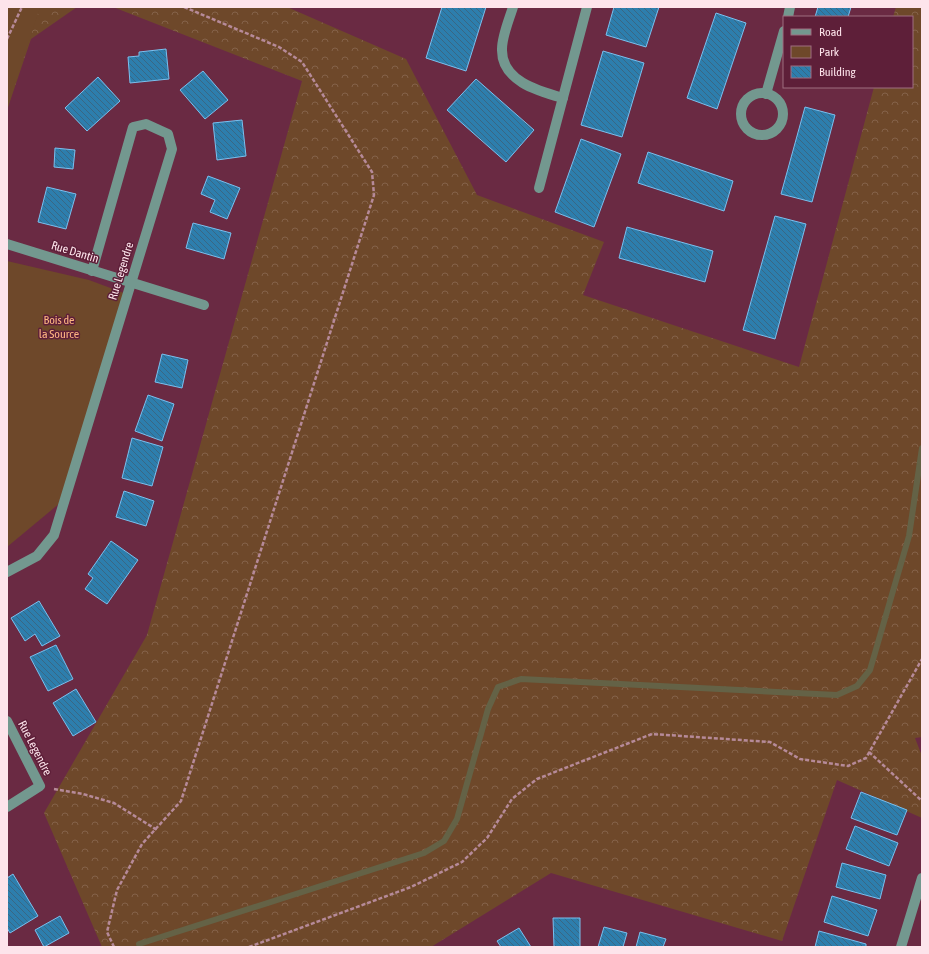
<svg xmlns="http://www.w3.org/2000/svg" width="929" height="954" font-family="'Asap Condensed',sans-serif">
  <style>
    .forest { fill: url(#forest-crowns) }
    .park { fill: #6e482a }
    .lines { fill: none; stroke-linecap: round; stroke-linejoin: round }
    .stream { stroke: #646246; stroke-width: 6 }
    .building { fill: url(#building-back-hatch); stroke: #7ac0ee }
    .path { stroke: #b68a99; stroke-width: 2.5; stroke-dasharray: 4 2; stroke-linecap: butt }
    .minor { stroke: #73988f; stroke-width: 10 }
    .labels { text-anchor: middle; stroke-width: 3; stroke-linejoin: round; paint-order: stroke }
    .street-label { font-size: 12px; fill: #fde4eb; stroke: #5e1f39 }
    .park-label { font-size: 12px; fill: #feb781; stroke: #5e1f39 }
  </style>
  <defs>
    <pattern id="forest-crowns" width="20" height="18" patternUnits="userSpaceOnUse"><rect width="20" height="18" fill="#6e482a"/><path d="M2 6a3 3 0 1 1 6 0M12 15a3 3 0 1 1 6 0" fill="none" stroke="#846249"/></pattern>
    <pattern id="building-back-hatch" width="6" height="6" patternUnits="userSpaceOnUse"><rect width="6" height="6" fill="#2d7ead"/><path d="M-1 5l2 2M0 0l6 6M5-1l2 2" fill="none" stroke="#396784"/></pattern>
  </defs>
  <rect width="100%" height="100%" fill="#6a2a43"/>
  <!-- forest -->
  <g class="forest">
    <polygon points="7,7 77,7 31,39 7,110"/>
    <polygon points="113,7 287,7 406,59 477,195 604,242 583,295 799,367 874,87 912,87 912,17 893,17 896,7 922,7 922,737 915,738 922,756 922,818 837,780 782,941 551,873 431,947 102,947 44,813 147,635 302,81"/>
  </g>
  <!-- park -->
  <g class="park">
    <polygon points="7,7 40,7 7,110"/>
    <polygon points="7,261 89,280 124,293 66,498 7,547"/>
  </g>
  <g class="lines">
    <!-- stream -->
    <polyline class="stream" points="139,944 424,853 444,841 457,819 488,709 498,687 521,679 837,695 857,686 870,670 909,536 922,448"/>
  </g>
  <!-- building -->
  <g class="building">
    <polygon points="442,7 486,7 466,71 426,58"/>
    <polygon points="614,7 659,7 646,47 606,35"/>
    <polygon points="818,7 851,7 848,17 815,17"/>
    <polygon points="716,13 746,23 717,109 687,98"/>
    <polygon points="166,49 169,79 130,83 128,57 139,56 139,52"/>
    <polygon points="603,51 644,63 622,137 581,125"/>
    <polygon points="203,71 228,100 205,119 180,90"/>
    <polygon points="98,77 120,101 87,131 65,108"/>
    <polygon points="476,79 534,130 506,162 447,110"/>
    <polygon points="805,107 835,115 812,202 781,194"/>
    <polygon points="242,120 246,156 217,160 213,123"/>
    <polygon points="581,139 621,154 594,227 555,212"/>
    <polygon points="55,148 75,150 73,169 54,167"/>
    <polygon points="648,152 733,181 724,211 638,183"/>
    <polygon points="208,176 240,188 227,219 210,212 215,200 201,194"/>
    <polygon points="47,187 76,194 66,229 38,222"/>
    <polygon points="775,216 806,224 775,339 743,330"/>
    <polygon points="193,223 231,233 224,259 186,248"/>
    <polygon points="627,227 713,251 705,282 619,258"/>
    <polygon points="162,354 188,360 182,388 155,382"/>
    <polygon points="148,395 174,404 162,441 135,431"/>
    <polygon points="132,438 163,447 152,486 122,478"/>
    <polygon points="124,491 154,501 146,526 116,517"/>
    <polygon points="111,541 138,560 107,604 85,589 93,578 88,574"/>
    <polygon points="39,601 60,636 42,646 35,634 25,641 11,618"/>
    <polygon points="56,645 73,679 48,691 30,657"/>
    <polygon points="76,689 96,722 73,736 53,703"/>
    <polygon points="861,792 907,810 897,835 851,818"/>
    <polygon points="855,826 898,843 889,866 846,849"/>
    <polygon points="842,863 886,875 880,899 836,887"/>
    <polygon points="13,874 38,916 10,933 7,928 7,878"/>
    <polygon points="832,896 877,910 868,936 824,922"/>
    <polygon points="60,916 69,933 44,947 35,930"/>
    <polygon points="553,918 580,918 580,947 554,947"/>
    <polygon points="604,927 627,933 623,947 598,947"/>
    <polygon points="519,928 531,947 501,947 497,941"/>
    <polygon points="819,931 866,944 866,947 815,947"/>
    <polygon points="640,932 666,939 663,947 636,947"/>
  </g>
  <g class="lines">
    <!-- path -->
    <g class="path">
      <polyline points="7,39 22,7"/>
      <polyline points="869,752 922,801"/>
      <polyline points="54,789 83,794 114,803 157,830"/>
      <polyline points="114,947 107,932 117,890 142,844 181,801 374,195 372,172 302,62 279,47 184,7"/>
      <polyline points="249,947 411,887 462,862 487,838 512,799 537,779 652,734 770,742 800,759 848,766 866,758 922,659"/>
    </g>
    <!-- minor -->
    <g class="minor">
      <path d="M513,7C509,20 502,36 502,49C501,81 538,91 563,98"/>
      <polyline points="788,17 790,7"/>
      <circle cx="762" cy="114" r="21"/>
      <polyline points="766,94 784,31"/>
      <polyline points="539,188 587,7"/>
      <polyline points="7,244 204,305"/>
      <polyline points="7,572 37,556 54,535 172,149 168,134 146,124 133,127 92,271"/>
      <polyline points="7,721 40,786 7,807"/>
      <polyline points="901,947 922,878"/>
    </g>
  </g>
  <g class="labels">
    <!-- street labels -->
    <g class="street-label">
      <text transform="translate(75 252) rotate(17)" y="4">Rue Dantin</text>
      <text transform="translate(121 271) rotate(-73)" y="4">Rue Legendre</text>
      <text transform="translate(35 748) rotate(63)" y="4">Rue Legendre</text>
    </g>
    <!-- park labels -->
    <g class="park-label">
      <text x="59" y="324">Bois de<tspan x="59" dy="14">la Source</tspan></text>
    </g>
  </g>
  <!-- border -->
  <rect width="929" height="954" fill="none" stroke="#fde4eb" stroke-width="16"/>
  <!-- legend -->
  <rect x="783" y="16" width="130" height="72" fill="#5e1f39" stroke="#9e6e80"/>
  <rect x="791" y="29" width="20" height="6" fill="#73988f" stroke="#9e6e80"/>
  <text x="819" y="36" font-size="12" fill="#fde4eb">Road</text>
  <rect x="791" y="46" width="20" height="12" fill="#6e482a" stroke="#9e6e80"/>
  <text x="819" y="56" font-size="12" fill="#fde4eb">Park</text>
  <rect x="791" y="66" width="20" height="12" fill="url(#building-back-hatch)" stroke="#9e6e80"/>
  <text x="819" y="76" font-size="12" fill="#fde4eb">Building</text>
</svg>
